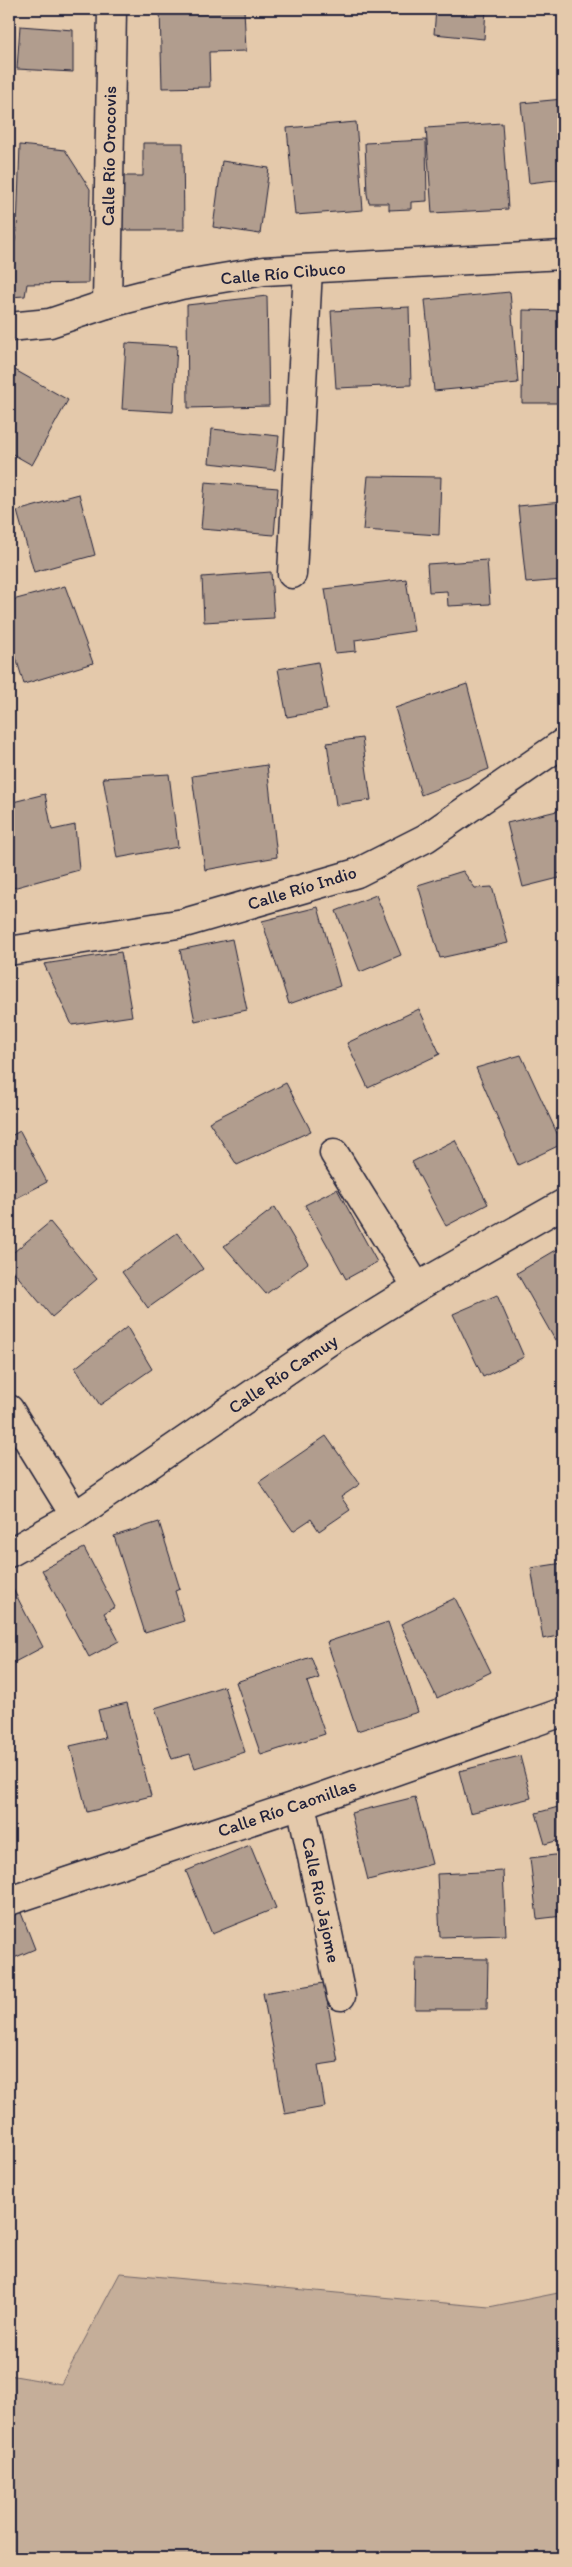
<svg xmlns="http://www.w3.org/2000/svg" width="572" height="2567" font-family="Itim,sans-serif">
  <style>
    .green { fill: #c5ae99; stroke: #74686a }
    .building { fill: #b19d8e; stroke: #22223b }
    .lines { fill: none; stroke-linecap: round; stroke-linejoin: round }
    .minor-casing { stroke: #22223b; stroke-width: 31 }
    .minor { stroke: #e4c9ab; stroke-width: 28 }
    .labels { text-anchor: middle; stroke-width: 5; stroke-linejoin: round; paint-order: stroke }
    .street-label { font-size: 18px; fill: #22223b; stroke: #e4c9ab }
  </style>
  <rect width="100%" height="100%" fill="#e4c9ab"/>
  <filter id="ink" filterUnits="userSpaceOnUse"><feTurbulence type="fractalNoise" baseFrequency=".02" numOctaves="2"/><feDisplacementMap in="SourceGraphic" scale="10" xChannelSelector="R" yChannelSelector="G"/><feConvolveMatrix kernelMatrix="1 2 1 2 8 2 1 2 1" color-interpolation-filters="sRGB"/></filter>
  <g filter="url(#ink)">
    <!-- green -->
    <polygon class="green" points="120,2273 489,2307 563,2292 563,2558 9,2558 9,2375 61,2384"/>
    <!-- building -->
    <g class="building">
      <polygon points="160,9 244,9 246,51 209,52 210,87 162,88"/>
      <polygon points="436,9 486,9 484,39 434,34"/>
      <polygon points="20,26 73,30 73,72 17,69"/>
      <polygon points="563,99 563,179 529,183 521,103"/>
      <polygon points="356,122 363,210 295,215 287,128"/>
      <polygon points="502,123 508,209 432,213 426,128"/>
      <polygon points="426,140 427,201 411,202 411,209 389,210 389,203 369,203 367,194 365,143"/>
      <polygon points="143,143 183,143 184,230 122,230 122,176 143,176"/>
      <polygon points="20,145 65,150 90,189 88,283 27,284 25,296 9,297 9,269 17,231"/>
      <polygon points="222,161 269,168 260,234 213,227"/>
      <polygon points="510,292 518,383 434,391 425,300"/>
      <polygon points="267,296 269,406 188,408 187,305"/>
      <polygon points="409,307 411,385 336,388 331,311"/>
      <polygon points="523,310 563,311 563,403 522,403"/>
      <polygon points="126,343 177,346 173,412 122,409"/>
      <polygon points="15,370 68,400 32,465 9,452 9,382"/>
      <polygon points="212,429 279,436 275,470 209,463"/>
      <polygon points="368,476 441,477 439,535 363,530"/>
      <polygon points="205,482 278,488 274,535 201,529"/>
      <polygon points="79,494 95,555 34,572 17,511"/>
      <polygon points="563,502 563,580 526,583 518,506"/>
      <polygon points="487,560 490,604 448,606 447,591 429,592 427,564"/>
      <polygon points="271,572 274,618 204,622 202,577"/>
      <polygon points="406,579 414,631 355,640 356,651 335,653 325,589"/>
      <polygon points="65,586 93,663 24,684 9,635 9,601"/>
      <polygon points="318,662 327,710 287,717 278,669"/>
      <polygon points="467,684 489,769 421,795 395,708"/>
      <polygon points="362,738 371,800 336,805 327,743"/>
      <polygon points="267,765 277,857 205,870 192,776"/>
      <polygon points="169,774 178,847 117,858 103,778"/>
      <polygon points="45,794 52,830 75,825 79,870 13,888 9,874 9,803"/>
      <polygon points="561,810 563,820 563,877 523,887 507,823"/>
      <polygon points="463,871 475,888 492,887 508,943 440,958 418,885"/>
      <polygon points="376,895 401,955 360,972 336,911"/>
      <polygon points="318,907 340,986 289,1004 262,921"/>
      <polygon points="232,939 247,1010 195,1021 180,950"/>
      <polygon points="121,952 132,1016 72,1025 44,964"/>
      <polygon points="419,1009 440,1054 368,1088 347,1043"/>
      <polygon points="521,1055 562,1144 518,1165 476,1068"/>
      <polygon points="286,1083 311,1131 237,1165 209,1122"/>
      <polygon points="20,1131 47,1182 9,1202 9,1137"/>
      <polygon points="455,1140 488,1204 446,1226 412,1162"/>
      <polygon points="337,1189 377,1262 346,1279 305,1205"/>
      <polygon points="275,1207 308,1263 266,1294 224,1246"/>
      <polygon points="50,1222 97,1279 52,1317 9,1266 9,1256"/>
      <polygon points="177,1233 203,1269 148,1308 122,1272"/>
      <polygon points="563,1246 563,1335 555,1340 517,1273"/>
      <polygon points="497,1295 524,1357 483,1377 453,1314"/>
      <polygon points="127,1327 152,1369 100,1405 75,1368"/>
      <polygon points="326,1436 360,1484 341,1497 350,1510 319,1531 311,1519 293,1531 259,1482"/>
      <polygon points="159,1522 180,1589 175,1591 184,1621 145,1633 114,1536"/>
      <polygon points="84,1548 115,1607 104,1613 119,1641 89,1657 42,1570"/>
      <polygon points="563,1563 563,1635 543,1639 531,1568"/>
      <polygon points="13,1589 43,1647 9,1665 9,1591"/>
      <polygon points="455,1598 491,1672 437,1698 401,1624"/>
      <polygon points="388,1622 418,1712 357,1731 327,1642"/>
      <polygon points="311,1657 319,1678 307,1682 325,1734 261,1755 236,1682"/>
      <polygon points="224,1686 245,1752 195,1768 190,1754 172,1759 155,1708"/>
      <polygon points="127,1703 151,1796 87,1812 70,1746 105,1738 98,1710"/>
      <polygon points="520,1756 531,1798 470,1813 459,1771"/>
      <polygon points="415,1797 432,1864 368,1880 351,1813"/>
      <polygon points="562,1806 563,1839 545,1844 536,1813"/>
      <polygon points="250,1845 276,1908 212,1934 186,1871"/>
      <polygon points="563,1854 563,1916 537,1919 530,1858"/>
      <polygon points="503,1871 506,1935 440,1937 437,1874"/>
      <polygon points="18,1905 35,1949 9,1960 9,1909"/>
      <polygon points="416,1958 488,1959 487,2009 415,2009"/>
      <polygon points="324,1983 338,2062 318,2065 325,2107 285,2114 263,1993"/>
    </g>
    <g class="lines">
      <!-- minor casing -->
      <g class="minor-casing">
        <g id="minor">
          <polyline points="107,304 112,9"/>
          <polyline points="9,327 50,323 107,304 181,285 264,271 563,255"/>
          <polyline points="292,574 308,269"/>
          <polyline points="9,951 184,923 357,873 426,838 563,743"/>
          <polyline points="334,1153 417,1287"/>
          <polyline points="9,1409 75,1516"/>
          <polyline points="9,1553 75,1516 331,1340 417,1287 563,1204"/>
          <polyline points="301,1804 341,1996"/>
          <polyline points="9,1901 301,1804 563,1712"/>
        </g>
      </g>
      <!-- minor -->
      <use href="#minor" class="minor"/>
    </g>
  </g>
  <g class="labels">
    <!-- street labels -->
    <g class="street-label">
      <text transform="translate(109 156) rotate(-89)" y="6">Calle Río Orocovis</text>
      <text transform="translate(283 273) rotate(-5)" y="6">Calle Río Cibuco</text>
      <text transform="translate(302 888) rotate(-17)" y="6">Calle Río Indio</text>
      <text transform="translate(283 1374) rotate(-34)" y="6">Calle Río Camuy</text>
      <text transform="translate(287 1808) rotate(-19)" y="6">Calle Río Caonillas</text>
      <text transform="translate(321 1900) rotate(78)" y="6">Calle Río Jajome</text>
    </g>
  </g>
  <!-- margin -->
  <rect width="572" height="2567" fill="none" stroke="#e4c9ab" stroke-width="30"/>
  <rect x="15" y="15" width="542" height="2537" fill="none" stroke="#22223b" stroke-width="2" filter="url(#ink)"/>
</svg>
